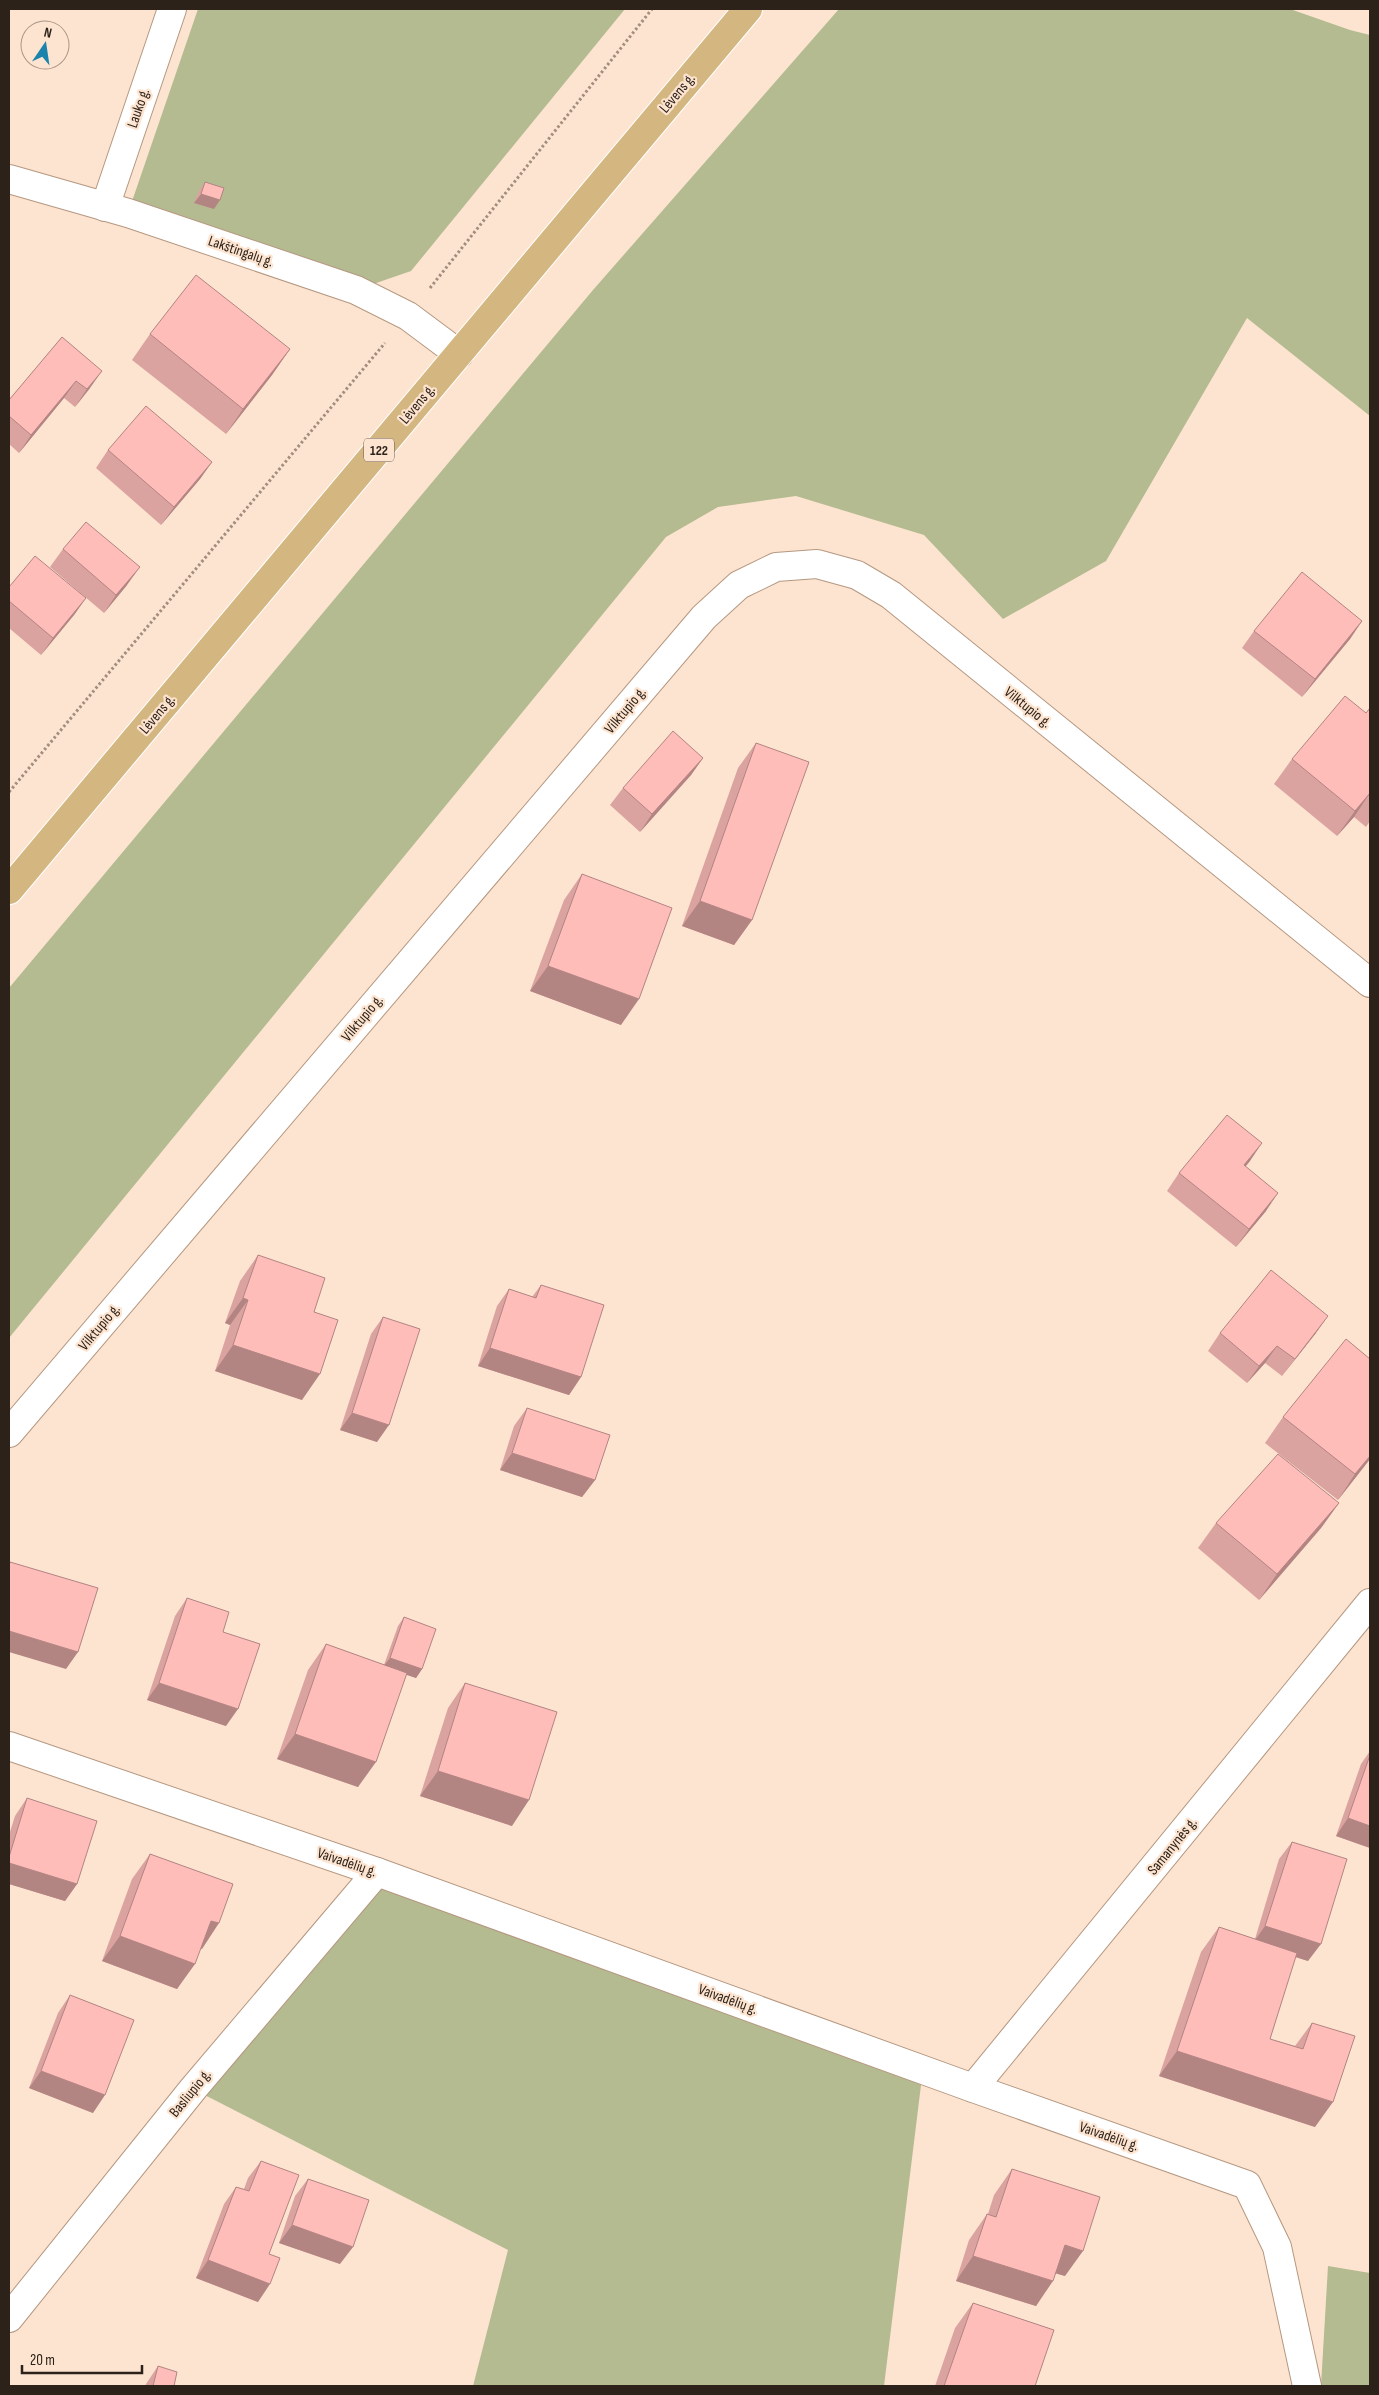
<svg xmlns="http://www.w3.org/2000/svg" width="1379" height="2395" font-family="'Sofia Sans Condensed',sans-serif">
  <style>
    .green { fill: #b4bb90 }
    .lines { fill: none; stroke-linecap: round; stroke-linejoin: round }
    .minor-casing { stroke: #b59881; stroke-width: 30 }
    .major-casing { stroke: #fff; stroke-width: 30 }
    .path { stroke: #a18e7f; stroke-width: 3; stroke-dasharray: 2.5 2.5; stroke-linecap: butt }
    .minor { stroke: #fff; stroke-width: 28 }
    .major { stroke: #d4b680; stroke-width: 28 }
    .wall { fill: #dba3a0 }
    .shaded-wall { fill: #b28482 }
    .building { fill: #ffbdba; stroke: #b28482 }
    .labels { text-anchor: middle; stroke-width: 4.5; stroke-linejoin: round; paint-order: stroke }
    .shield { fill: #fde4d0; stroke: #6b5c50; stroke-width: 1 }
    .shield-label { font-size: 14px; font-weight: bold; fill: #2d2219 }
    .street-label { font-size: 15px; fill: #2d2219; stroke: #fde4d0 }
  </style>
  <rect width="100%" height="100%" fill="#fde4d0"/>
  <!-- green -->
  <g class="green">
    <polygon points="198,9 625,9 411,271 356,290 128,213"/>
    <polygon points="839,9 1290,9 1350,30 1370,35 1370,416 1247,318 1106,561 1003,619 924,535 796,496 718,507 666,537 9,1338 9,988 593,290"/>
    <polygon points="377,1872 923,2069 884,2386 473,2386 508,2250 193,2089"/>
    <polygon points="1328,2266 1370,2273 1370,2386 1321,2386"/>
  </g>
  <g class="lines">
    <!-- minor casing -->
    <g class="minor-casing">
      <g id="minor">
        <polyline points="9,179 128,213 356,290 408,316 459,354"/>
        <polyline points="105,207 172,9"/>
        <polyline points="9,1433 704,617 739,585 776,567 817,564 857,575 891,595 1370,983"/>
        <polyline points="9,1746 377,1872 973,2088 1247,2185 1277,2247 1307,2386"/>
        <polyline points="973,2088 1370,1603"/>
        <polyline points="9,2318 193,2089 377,1872"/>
      </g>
    </g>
    <!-- major casing -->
    <g class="major-casing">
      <polyline id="major" points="9,890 748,9"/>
    </g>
    <!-- path -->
    <g class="path">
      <polyline points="430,288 652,9"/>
      <polyline points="9,792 385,343"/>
    </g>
    <!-- minor -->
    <use href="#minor" class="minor"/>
    <!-- major -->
    <use href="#major" class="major"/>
  </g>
  <!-- wall -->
  <g class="wall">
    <polygon points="205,182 214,209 194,203 199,191"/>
    <polygon points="150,334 290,349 272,375 226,434 132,360"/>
    <polygon points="62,337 90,388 75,407 64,398 19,453 9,444 9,400"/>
    <polygon points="108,450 212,462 200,479 161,525 96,468"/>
    <polygon points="63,549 127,585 104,613 50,567"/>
    <polygon points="9,587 86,598 74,615 41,655 9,628"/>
    <polygon points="1362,621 1350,639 1302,697 1242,648 1254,631"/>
    <polygon points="1370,708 1370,821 1366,827 1354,817 1337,836 1274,784 1292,759 1366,713"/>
    <polygon points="756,743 752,920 734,945 682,926 738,768"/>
    <polygon points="703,758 691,775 640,832 610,805 623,788"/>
    <polygon points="582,874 621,1025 530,991 564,900"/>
    <polygon points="1250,1161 1245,1166 1266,1211 1236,1247 1167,1191 1179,1173"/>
    <polygon points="258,1255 314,1312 302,1400 215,1371 230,1325 225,1323 240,1281"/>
    <polygon points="541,1285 581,1377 569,1395 478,1366 497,1306 509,1289 532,1297"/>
    <polygon points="383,1317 377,1442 340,1430 371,1334"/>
    <polygon points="1220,1333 1316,1333 1282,1376 1265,1363 1247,1383 1208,1351"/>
    <polygon points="527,1408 595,1480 582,1497 500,1470 514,1426"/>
    <polygon points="1283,1417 1370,1459 1338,1500 1265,1443"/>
    <polygon points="1339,1503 1321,1528 1259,1600 1198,1548 1216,1523"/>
    <polygon points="187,1598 223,1632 226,1726 147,1700 175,1616"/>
    <polygon points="404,1617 422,1669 416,1678 406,1674 358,1787 277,1759 308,1670 326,1644 384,1665 398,1626"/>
    <polygon points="465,1683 512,1826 420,1796 448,1708"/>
    <polygon points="1370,1751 1370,1848 1336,1836 1361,1764"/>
    <polygon points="27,1798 77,1884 65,1901 9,1884 9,1835 15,1816"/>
    <polygon points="1292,1842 1308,1961 1295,1957 1270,2039 1295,2046 1312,2023 1315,2127 1159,2076 1201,1952 1219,1927 1255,1939 1279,1859"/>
    <polygon points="150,1854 202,1949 201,1948 177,1989 102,1961 132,1879"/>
    <polygon points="70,1995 93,2113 29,2088 58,2013"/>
    <polygon points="261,2161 269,2254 258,2302 196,2278 224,2204 236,2187 244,2189 248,2178"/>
    <polygon points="1012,2169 1065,2276 1056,2273 1036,2306 956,2281 969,2240 987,2214 988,2214 994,2195"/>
    <polygon points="308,2179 340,2264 279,2243 295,2196"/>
    <polygon points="973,2303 1035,2386 935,2386 955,2328"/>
    <polygon points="158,2366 174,2386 145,2386 146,2384"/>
  </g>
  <!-- shaded-wall -->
  <g class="shaded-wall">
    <polygon points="201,194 220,200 214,209 194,203"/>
    <polygon points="290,349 272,375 226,434 243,409"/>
    <polygon points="102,371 90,388 75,407 87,389"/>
    <polygon points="76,381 64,398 19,453 31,435"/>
    <polygon points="212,462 200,479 161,525 174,507"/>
    <polygon points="140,567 127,585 104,613 116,595"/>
    <polygon points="86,598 74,615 41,655 53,638"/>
    <polygon points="1362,621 1350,639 1302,697 1315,679"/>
    <polygon points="703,758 691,775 640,832 652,814"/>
    <polygon points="1370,793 1354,817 1337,836 1355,811"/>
    <polygon points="700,901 752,920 734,945 682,926"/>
    <polygon points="548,966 639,999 621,1025 530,991"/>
    <polygon points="1262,1143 1250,1161 1232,1183 1244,1165"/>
    <polygon points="1278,1193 1266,1211 1236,1247 1249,1229"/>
    <polygon points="243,1298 248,1300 230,1325 225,1323"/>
    <polygon points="1328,1316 1316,1333 1282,1376 1295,1359"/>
    <polygon points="233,1345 320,1374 302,1400 215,1371"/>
    <polygon points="1277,1346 1265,1363 1247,1383 1259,1366"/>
    <polygon points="490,1348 581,1377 569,1395 478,1366"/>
    <polygon points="352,1413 389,1425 377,1442 340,1430"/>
    <polygon points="512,1453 595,1480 582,1497 500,1470"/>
    <polygon points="1370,1456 1370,1459 1338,1500 1355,1474"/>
    <polygon points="1339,1503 1321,1528 1259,1600 1277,1574"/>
    <polygon points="9,1631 78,1652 66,1669 9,1652"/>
    <polygon points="390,1658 422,1669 416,1678 383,1667"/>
    <polygon points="159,1683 238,1709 226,1726 147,1700"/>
    <polygon points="295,1734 376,1762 358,1787 277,1759"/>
    <polygon points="438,1771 529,1800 512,1826 420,1796"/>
    <polygon points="1348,1818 1370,1826 1370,1848 1336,1836"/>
    <polygon points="9,1863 77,1884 65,1901 9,1884"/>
    <polygon points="211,1921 219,1923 202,1949 193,1946"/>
    <polygon points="1265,1926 1321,1944 1308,1961 1253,1943"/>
    <polygon points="120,1936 195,1964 177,1989 102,1961"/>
    <polygon points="1177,2051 1333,2102 1315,2127 1159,2076"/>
    <polygon points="41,2071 105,2095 93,2113 29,2088"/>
    <polygon points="292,2225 353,2247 340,2264 279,2243"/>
    <polygon points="1065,2245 1083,2251 1065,2276 1047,2271"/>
    <polygon points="973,2256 1053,2281 1036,2306 956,2281"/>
    <polygon points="208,2260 270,2284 258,2302 196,2278"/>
  </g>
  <!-- building -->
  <g class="building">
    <polygon points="205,182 224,188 220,200 201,194"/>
    <polygon points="196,275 290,349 243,409 150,334"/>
    <polygon points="62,337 102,371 87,389 76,381 31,435 9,416 9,400"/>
    <polygon points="146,406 212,462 174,507 108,450"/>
    <polygon points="86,522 140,567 116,595 63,549"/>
    <polygon points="35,556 86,598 53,638 9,601 9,587"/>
    <polygon points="1302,572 1362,621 1315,679 1254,631"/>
    <polygon points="1345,696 1366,713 1370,708 1370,793 1355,811 1292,759"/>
    <polygon points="673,731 703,758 652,814 623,788"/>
    <polygon points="756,743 809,762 752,920 700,901"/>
    <polygon points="582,874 672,908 639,999 548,966"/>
    <polygon points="1227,1115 1262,1143 1244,1165 1278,1193 1249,1229 1179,1173"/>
    <polygon points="258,1255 325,1278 314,1312 338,1320 320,1374 233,1345 248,1300 243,1298"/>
    <polygon points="1271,1270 1328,1316 1295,1359 1277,1346 1259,1366 1220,1333"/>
    <polygon points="541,1285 604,1305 581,1377 490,1348 509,1289 536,1298"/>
    <polygon points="383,1317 420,1329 389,1425 352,1413"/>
    <polygon points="1346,1339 1370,1359 1370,1456 1355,1474 1283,1417"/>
    <polygon points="527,1408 610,1435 595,1480 512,1453"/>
    <polygon points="1278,1454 1339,1503 1277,1574 1216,1523"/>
    <polygon points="10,1562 98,1588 78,1652 9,1631 9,1567"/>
    <polygon points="187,1598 229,1612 223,1632 260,1644 238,1709 159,1683"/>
    <polygon points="404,1617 436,1629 422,1669 390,1658"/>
    <polygon points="326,1644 407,1673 376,1762 295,1734"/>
    <polygon points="465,1683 557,1712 529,1800 438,1771"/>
    <polygon points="1370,1755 1370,1826 1348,1818"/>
    <polygon points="27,1798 97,1821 77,1884 9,1863 9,1857"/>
    <polygon points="1292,1842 1347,1859 1321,1944 1265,1926"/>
    <polygon points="150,1854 233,1884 219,1923 211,1921 195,1964 120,1936"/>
    <polygon points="1219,1927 1297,1953 1270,2039 1303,2049 1312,2023 1355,2036 1333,2102 1177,2051"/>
    <polygon points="70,1995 134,2020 105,2095 41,2071"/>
    <polygon points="261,2161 299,2175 269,2254 280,2258 270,2284 208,2260 236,2187 249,2191"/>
    <polygon points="1012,2169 1100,2197 1083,2251 1065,2245 1053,2281 973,2256 987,2214 996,2217"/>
    <polygon points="308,2179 369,2200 353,2247 292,2225"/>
    <polygon points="973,2303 1054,2330 1035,2386 944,2386"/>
    <polygon points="158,2366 177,2372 174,2386 153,2386"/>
  </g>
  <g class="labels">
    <!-- shield labels -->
    <rect class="shield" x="364" y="438.5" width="30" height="23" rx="4"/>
    <g class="shield-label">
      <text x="379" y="455">122</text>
    </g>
    <!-- street labels -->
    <g class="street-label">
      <text transform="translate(677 93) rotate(-50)" y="5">Lėvens g.</text>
      <text transform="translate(138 108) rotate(-71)" y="5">Lauko g.</text>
      <text transform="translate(241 251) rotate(19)" y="5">Lakštingalų g.</text>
      <text transform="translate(417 404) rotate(-50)" y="5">Lėvens g.</text>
      <text transform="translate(1028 707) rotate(39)" y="5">Vilktupio g.</text>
      <text transform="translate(625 710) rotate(-50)" y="5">Vilktupio g.</text>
      <text transform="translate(157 714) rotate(-50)" y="5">Lėvens g.</text>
      <text transform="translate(362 1018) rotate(-50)" y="5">Vilktupio g.</text>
      <text transform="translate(99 1327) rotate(-50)" y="5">Vilktupio g.</text>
      <text transform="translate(1172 1846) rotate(-51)" y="5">Samanynės g.</text>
      <text transform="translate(347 1862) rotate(19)" y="5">Vaivadėlių g.</text>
      <text transform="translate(728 1999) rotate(20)" y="5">Vaivadėlių g.</text>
      <text transform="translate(190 2093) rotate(-51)" y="5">Basliupio g.</text>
      <text transform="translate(1109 2136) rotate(19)" y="5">Vaivadėlių g.</text>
    </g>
  </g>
  <!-- border -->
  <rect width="1379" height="2395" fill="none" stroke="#2d2219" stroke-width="20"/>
  <!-- north arrow -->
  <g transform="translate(45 45) rotate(13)"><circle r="24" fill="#fde4d0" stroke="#aa9687"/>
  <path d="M0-4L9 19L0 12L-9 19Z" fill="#1c83ac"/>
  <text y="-8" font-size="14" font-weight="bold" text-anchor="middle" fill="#2d2219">N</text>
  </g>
  <!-- scale -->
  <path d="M22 2365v8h120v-8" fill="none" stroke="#2d2219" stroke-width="2.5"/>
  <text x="30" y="2365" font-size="15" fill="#2d2219" stroke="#fde4d0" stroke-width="4" paint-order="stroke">20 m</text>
</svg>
